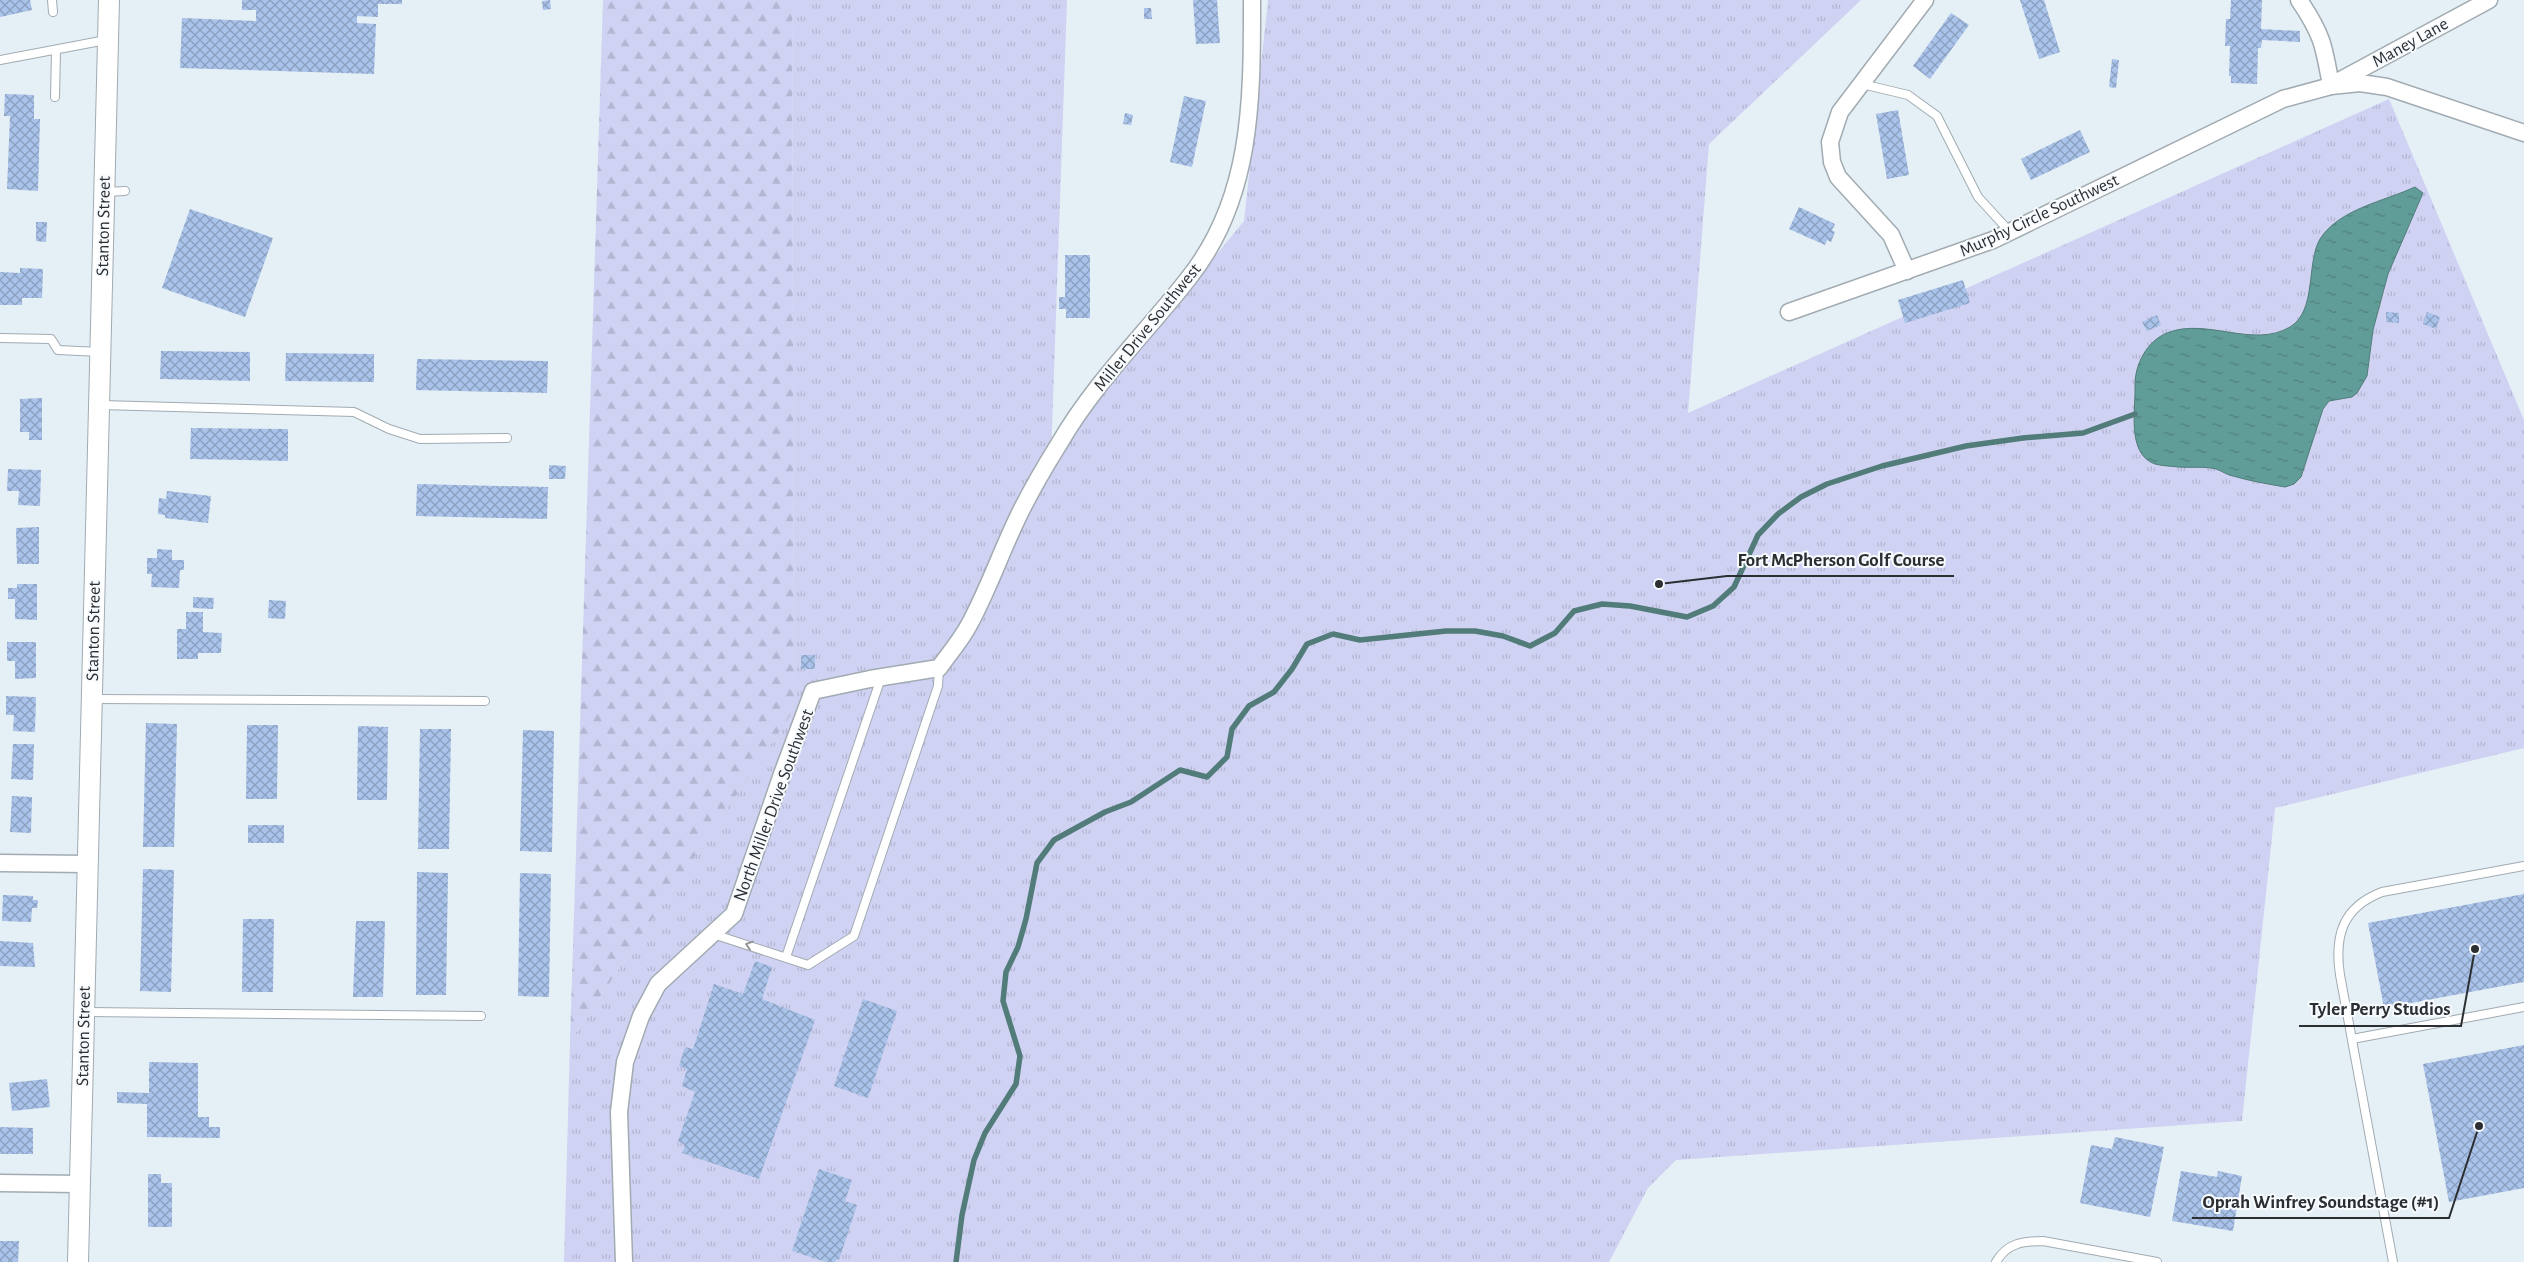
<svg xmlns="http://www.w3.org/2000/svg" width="2524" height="1262" font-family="'Alegreya Sans',sans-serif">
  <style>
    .grass { fill: url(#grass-tufts) }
    .forest { fill: url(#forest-firs) }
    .water { fill: url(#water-ripples); stroke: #517c79 }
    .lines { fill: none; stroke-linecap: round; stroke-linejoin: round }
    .stream { stroke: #517c79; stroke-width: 5.5 }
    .building { fill: url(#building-cross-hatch) }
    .service-casing { stroke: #a1abb1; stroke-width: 10 }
    .minor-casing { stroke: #a1abb1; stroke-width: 19 }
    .tertiary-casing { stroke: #a1abb1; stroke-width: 22 }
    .service { stroke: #fff; stroke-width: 8 }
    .minor { stroke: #fff; stroke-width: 16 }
    .tertiary { stroke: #fff; stroke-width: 20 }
    .oneway { stroke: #969798 }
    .labels { text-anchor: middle; stroke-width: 4; stroke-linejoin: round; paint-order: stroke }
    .street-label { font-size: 18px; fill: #2c2f32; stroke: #f7fbfe }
    .leader { fill: none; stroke: #2c2f32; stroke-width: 2 }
    .callout-dot { fill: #2c2f32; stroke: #f7fbfe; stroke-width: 2 }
    .callout-label { font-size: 19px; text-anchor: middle; font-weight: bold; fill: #2c2f32; stroke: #f7fbfe; stroke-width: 4; stroke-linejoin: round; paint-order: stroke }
  </style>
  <defs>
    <pattern id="grass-tufts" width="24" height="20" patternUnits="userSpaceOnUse" patternTransform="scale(1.25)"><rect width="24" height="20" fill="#d0d2f3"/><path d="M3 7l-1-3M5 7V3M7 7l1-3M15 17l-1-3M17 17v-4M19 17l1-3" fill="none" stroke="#b3b5d1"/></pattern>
    <pattern id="forest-firs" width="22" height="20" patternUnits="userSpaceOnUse" patternTransform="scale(1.25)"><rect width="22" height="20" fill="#d0d2f3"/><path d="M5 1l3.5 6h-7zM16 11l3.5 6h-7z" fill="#b3b5d1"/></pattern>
    <pattern id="water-ripples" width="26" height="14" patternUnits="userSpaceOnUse" patternTransform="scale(1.25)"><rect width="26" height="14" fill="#619d98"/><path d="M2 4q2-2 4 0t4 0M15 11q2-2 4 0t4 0" fill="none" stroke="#50807d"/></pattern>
    <pattern id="building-cross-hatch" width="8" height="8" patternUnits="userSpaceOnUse" patternTransform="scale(1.25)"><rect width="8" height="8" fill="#a9c3ea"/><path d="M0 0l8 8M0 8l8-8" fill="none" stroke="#8a9fbe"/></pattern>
  </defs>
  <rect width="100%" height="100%" fill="#e5eff6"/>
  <!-- grass -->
  <polygon class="grass" points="792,0 1067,0 1051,457 1244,221 1268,0 1861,0 1709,144 1688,413 2389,99 2524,420 2524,748 2275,808 2242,1121 1676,1160 1648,1188 1609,1262 564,1262 570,1041 794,709"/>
  <!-- forest -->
  <polygon class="forest" points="603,0 792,0 794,710 570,1041"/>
  <!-- water -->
  <path class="water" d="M2415,187L2423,193L2388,274L2373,330L2367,376L2357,393L2352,397L2329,401L2323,409L2301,477L2294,484L2285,487C2268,484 2250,481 2233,476C2227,475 2222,471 2216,469C2204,466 2190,468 2178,467C2171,466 2162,466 2155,464C2126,454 2136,408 2135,385C2135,364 2147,341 2167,333C2206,317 2253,349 2290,327C2317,311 2306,263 2320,239C2339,209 2385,201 2415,187Z"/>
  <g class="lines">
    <!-- stream -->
    <polyline class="stream" points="956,1262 962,1215 974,1160 985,1133 1016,1084 1020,1056 1003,1001 1006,972 1018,947 1026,919 1037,863 1054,840 1105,812 1131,802 1180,770 1207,777 1227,757 1232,729 1249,706 1274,692 1292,669 1307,644 1333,634 1360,640 1446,631 1475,631 1503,636 1530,646 1555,633 1574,611 1602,604 1630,606 1687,617 1713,606 1734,587 1758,535 1778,514 1801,497 1827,484 1882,466 1966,446 2023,438 2083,433 2135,414"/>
  </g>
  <!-- building -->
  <g class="building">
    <polygon points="0,0 30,0 32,10 0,17"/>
    <polygon points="242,0 402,0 402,4 378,4 378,17 357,16 357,23 376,24 374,74 180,68 182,18 256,21 256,10 242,10"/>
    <polygon points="550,0 551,9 543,10 542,1"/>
    <polygon points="1193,0 1217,0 1220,43 1196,44"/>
    <polygon points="2020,0 2044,0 2060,52 2039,59"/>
    <polygon points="2231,0 2262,0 2261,29 2300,31 2300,42 2262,40 2261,48 2258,48 2257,84 2231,83 2231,76 2229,76 2230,46 2225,46 2226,19 2230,19"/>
    <polygon points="1144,8 1151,8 1152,19 1144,19"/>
    <polygon points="1951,13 1969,25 1930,79 1913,66"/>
    <polygon points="2112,59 2119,60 2116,88 2109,87"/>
    <polygon points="5,94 34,95 34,119 40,119 38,191 7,189 10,116 4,116"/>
    <polygon points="1184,96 1206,101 1192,167 1170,162"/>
    <polygon points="1898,110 1909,175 1887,179 1876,114"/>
    <polygon points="1125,113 1133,115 1131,125 1123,124"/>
    <polygon points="2080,130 2090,152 2031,180 2021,159"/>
    <polygon points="1799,207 1835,224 1832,230 1835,232 1831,242 1827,240 1825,245 1789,229"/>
    <polygon points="190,209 273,238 245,317 162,288"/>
    <polygon points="36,222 47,222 46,242 36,241"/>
    <polygon points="1065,255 1090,255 1090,318 1066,318 1066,309 1059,309 1059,297 1065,297"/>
    <polygon points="20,268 43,269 42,298 22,298 22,305 0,305 0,272 20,273"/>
    <polygon points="1963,280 1970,303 1905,323 1898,300"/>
    <polygon points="2386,312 2399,313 2399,323 2386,322"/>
    <polygon points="2427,312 2440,317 2436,329 2423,324"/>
    <polygon points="2157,315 2161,325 2147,331 2142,322"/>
    <polygon points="161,351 250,352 250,381 160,379"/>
    <polygon points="286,353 374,354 374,382 285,381"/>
    <polygon points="417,359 548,361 547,393 416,390"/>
    <polygon points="42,398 42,440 29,440 29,432 20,432 20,399"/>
    <polygon points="191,428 288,429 288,461 190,459"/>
    <polygon points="549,465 566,466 565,479 549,479"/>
    <polygon points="8,469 41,470 40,506 18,505 19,491 7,491"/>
    <polygon points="417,484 548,487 547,519 416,516"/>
    <polygon points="167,491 211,496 208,523 165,518 165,515 158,514 159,498 166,499"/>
    <polygon points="39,527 39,564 17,564 16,528"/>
    <polygon points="157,549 172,550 172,560 184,560 184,570 180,570 179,588 151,587 152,574 147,574 147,558 157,558"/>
    <polygon points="17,584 37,584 37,620 15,619 15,599 8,599 8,588 17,588"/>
    <polygon points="193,597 214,598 213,609 193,608"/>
    <polygon points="269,600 286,601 285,619 268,618"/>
    <polygon points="186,612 203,612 203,632 222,633 221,653 198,653 198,659 177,659 177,629 186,629"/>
    <polygon points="7,642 36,642 36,678 15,679 15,661 7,661"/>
    <rect x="801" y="655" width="14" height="14"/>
    <polygon points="6,696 36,697 35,732 13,731 14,715 6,715"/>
    <polygon points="146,723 177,724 174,847 143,847"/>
    <polygon points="247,725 278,725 277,799 246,799"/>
    <polygon points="358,726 388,727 387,800 357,800"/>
    <polygon points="420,729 451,729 449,849 418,849"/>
    <polygon points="523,730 554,731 552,852 520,851"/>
    <polygon points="13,744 34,744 33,780 11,779"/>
    <polygon points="12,796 32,797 31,833 10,832"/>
    <rect x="248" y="825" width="36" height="18"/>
    <polygon points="143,869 174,870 171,992 140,991"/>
    <polygon points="417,872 448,873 446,995 416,995"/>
    <polygon points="520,873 551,874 549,997 518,996"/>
    <polygon points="2524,894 2524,982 2384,1008 2368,923"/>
    <polygon points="3,895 33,896 33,900 38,900 37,908 32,908 31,922 2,921"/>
    <polygon points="243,919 274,919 273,992 242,992"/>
    <polygon points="356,921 385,921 383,997 353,997"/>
    <polygon points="0,941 33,943 35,967 0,966"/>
    <polygon points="755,961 772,967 762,999 815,1020 759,1179 682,1153 685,1145 678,1141 695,1092 682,1086 687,1069 679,1066 685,1047 693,1049 714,984 743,994"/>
    <polygon points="863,999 897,1011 868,1098 834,1086"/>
    <polygon points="2524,1045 2524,1188 2449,1202 2423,1064"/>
    <polygon points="149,1062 198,1063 198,1117 209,1117 209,1127 220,1127 220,1138 147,1137 147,1104 117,1103 117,1092 149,1093"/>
    <polygon points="47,1079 50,1107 12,1111 9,1083"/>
    <polygon points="0,1127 33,1128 33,1154 0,1154"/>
    <polygon points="2115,1137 2164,1147 2150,1217 2080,1203 2091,1145 2112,1149"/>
    <polygon points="819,1169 852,1180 845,1201 857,1205 839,1260 837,1259 835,1262 826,1262 792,1251"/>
    <polygon points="2181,1171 2217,1177 2218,1171 2242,1176 2233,1231 2172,1221"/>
    <polygon points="148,1174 161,1174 161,1183 172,1183 172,1227 148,1227"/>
    <polygon points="0,1241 19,1241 18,1262 0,1262"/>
  </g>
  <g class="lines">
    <!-- service casing -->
    <g class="service-casing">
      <g id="service">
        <polyline points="52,0 53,12"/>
        <polyline points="0,60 106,40"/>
        <polyline points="1862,84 1908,95 1937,116 1978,197 2010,232"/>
        <polyline points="55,97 56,50"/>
        <polyline points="105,192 125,191"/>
        <polyline points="0,338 51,339 58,350 100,352"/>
        <polyline points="101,405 354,412 389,429 420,439 507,438"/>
        <polyline points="92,699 485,701"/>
        <polyline points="713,934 808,965 854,936 938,686 939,668"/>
        <polyline points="786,957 881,678"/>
        <polyline points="86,1012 481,1016"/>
        <polyline points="2352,1039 2524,1007"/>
        <path d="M1996,1262C2007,1243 2023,1241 2043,1241L2157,1262"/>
        <path d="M2393,1262L2340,975C2334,935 2343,907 2382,892L2524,866"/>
      </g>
    </g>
    <!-- minor casing -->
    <g class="minor-casing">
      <g id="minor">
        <path d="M2299,0C2322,34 2324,45 2331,86"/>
        <polyline points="2337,82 2489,0"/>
        <polyline points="1907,271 1891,235 1838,177 1832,162 1830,142 1840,112 1925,0"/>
        <polyline points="1789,312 1993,240 2283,99 2331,86 2360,83 2387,87 2524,133"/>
        <polyline points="0,863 87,864"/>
        <polyline points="0,1183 79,1184"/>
        <path d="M624,1262L619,1112L625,1062L641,1016L658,984L734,914L782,774L813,691L870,679L939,668C949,654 961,640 969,625C988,590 1001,552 1018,517C1030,492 1044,468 1059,444C1094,383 1145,334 1188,279C1253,198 1252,99 1252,0"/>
      </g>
    </g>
    <!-- tertiary casing -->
    <g class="tertiary-casing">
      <polyline id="tertiary" points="78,1262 109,0"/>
    </g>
    <!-- service -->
    <use href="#service" class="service"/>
    <!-- minor -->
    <use href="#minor" class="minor"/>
    <!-- tertiary -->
    <use href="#tertiary" class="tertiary"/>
  </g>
  <!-- one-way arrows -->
  <defs><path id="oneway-chevron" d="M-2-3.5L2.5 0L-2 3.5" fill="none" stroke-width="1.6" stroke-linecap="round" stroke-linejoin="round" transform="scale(1.25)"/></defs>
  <use class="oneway" href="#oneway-chevron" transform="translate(749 945) rotate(-162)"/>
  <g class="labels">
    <!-- street labels -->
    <g class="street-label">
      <text transform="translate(2410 42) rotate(-29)" y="6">Maney Lane</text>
      <text transform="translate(2039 215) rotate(-25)" y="6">Murphy Circle Southwest</text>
      <text transform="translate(103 226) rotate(-89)" y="6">Stanton Street</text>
      <text transform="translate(1147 327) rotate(-51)" y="6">Miller Drive Southwest</text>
      <text transform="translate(93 631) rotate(-89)" y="6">Stanton Street</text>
      <text transform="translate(773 805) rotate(-70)" y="6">North Miller Drive Southwest</text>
      <text transform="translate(83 1036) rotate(-89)" y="6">Stanton Street</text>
    </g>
  </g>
  <!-- callouts -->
  <path class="leader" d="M1659 584L1727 576H1954M2475 949L2461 1026H2299M2479 1126L2449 1218H2192"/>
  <g class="callout-dot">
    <circle cx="1659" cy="584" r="5"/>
    <circle cx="2475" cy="949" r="5"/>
    <circle cx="2479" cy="1126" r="5"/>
  </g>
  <g class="callout-label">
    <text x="1841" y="566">Fort McPherson Golf Course</text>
    <text x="2380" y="1015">Tyler Perry Studios</text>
    <text x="2321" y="1208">Oprah Winfrey Soundstage (#1)</text>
  </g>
</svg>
